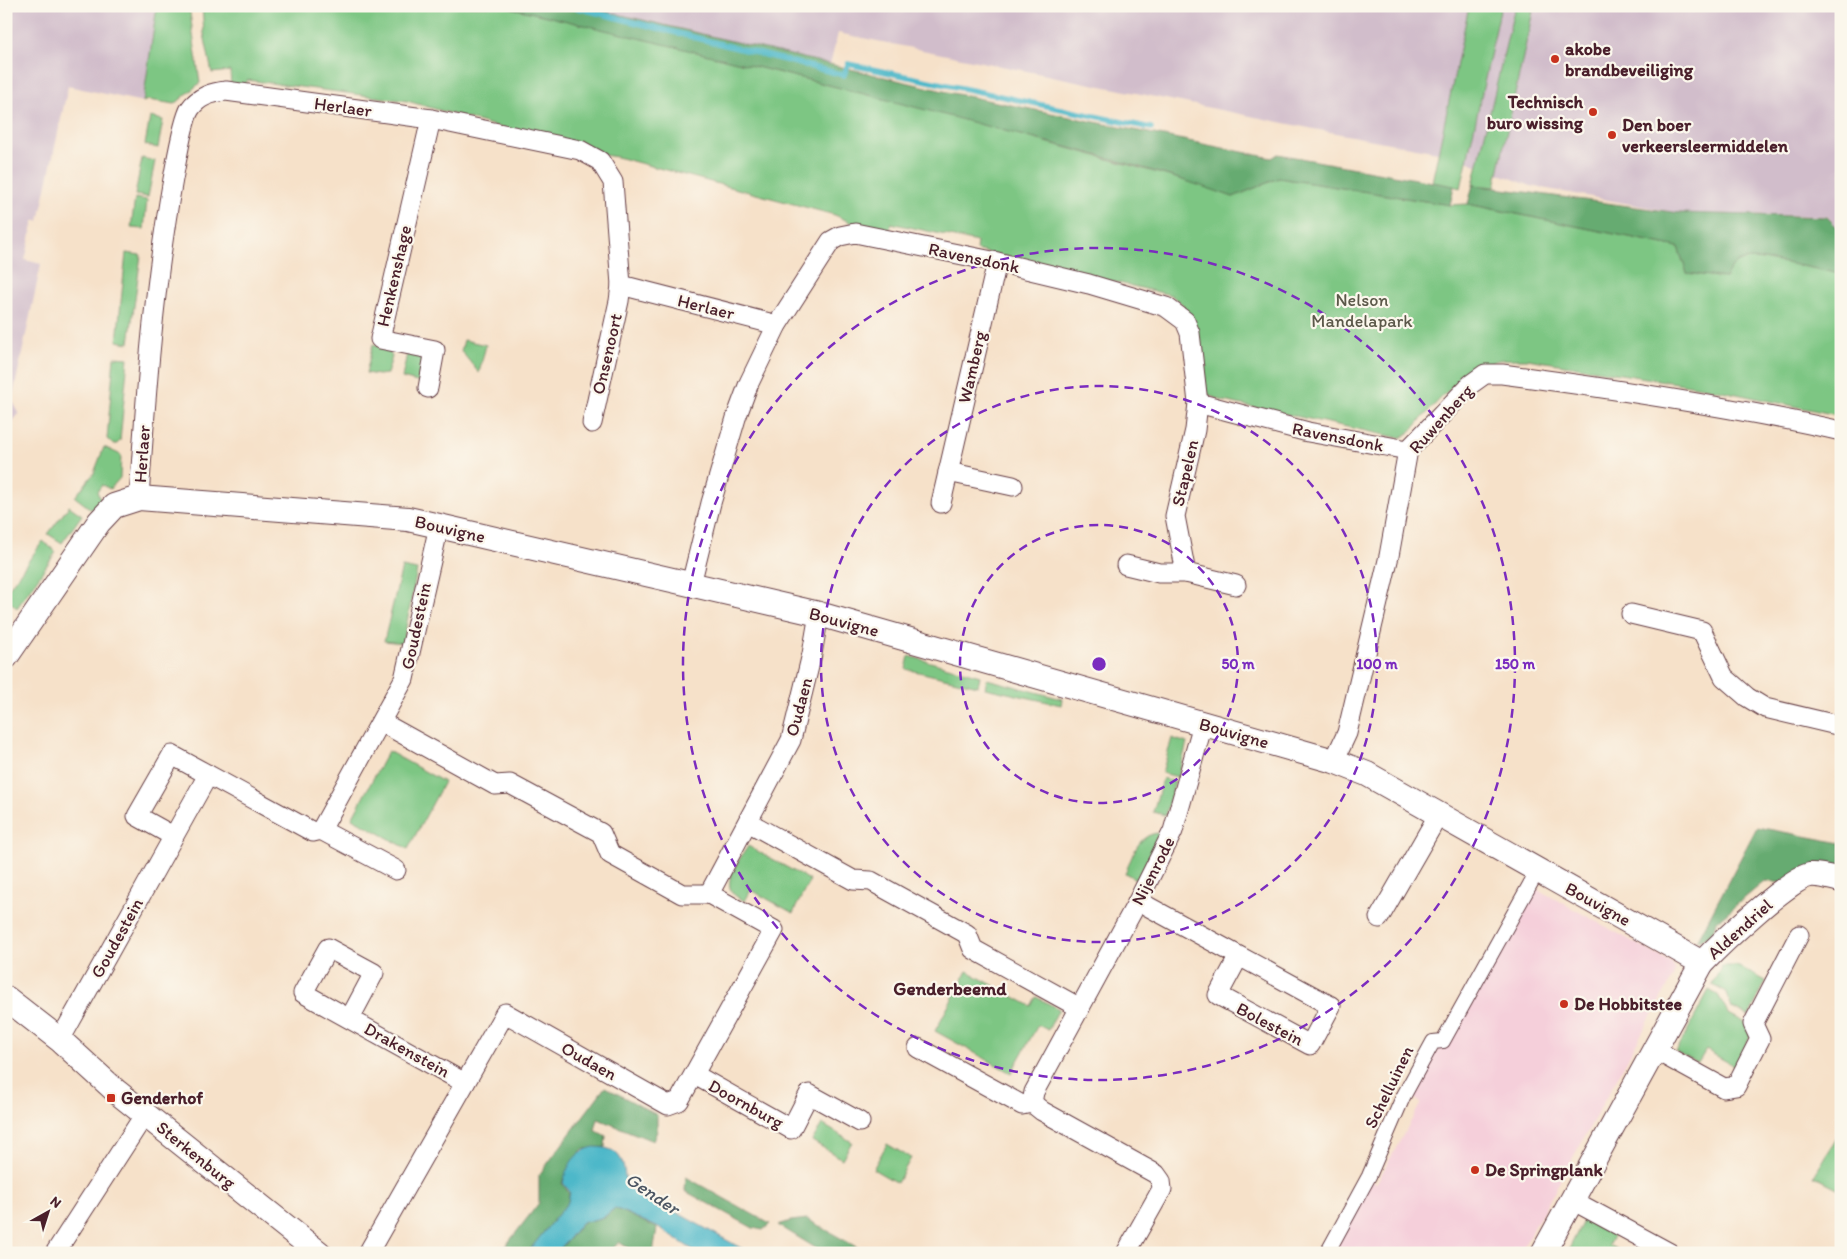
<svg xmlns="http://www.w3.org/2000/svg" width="1847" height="1259" font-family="Itim,sans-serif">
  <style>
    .built { fill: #f5cfda }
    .industrial { fill: #d1bdcb }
    .green { fill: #7dc683; stroke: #647257 }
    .forest { fill: #66ab71; stroke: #58654e }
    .water { fill: #4db8c9; stroke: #4c6c7a }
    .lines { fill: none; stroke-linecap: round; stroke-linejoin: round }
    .stream { stroke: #4db8c9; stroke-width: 5.5 }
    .pedestrian-casing { stroke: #643c43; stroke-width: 16 }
    .minor-casing { stroke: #643c43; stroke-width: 21 }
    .tertiary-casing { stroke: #643c43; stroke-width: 26 }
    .pedestrian { stroke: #fff; stroke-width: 14 }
    .minor { stroke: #fff; stroke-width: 19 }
    .tertiary { stroke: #fff; stroke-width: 24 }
    .ring { fill: none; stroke: #7b2cbf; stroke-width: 2.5; stroke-dasharray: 9 6 }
    .poi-dot { fill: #c8321e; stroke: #fbf7ec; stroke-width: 2 }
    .labels { text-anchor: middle; stroke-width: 4.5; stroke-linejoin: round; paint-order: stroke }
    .poi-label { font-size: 18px; font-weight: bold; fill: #4a1f2b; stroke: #fbf7ec; text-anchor: start }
    .street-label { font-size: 18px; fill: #4a1f2b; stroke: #fbf7ec }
    .park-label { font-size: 18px; fill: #5c594a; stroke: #fbf7ec }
    .neighbourhood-label { font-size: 19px; font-weight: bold; fill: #4a1f2b; stroke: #fbf7ec }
    .water-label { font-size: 19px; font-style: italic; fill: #4b5562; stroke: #fbf7ec }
    .centre { fill: #7b2cbf; stroke: #fbf7ec; stroke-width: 2.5 }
    .ring-label { font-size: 15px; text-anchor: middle; font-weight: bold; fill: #7b2cbf; stroke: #fbf7ec; stroke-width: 4.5; stroke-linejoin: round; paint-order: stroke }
  </style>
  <rect width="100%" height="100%" fill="#fbf7ec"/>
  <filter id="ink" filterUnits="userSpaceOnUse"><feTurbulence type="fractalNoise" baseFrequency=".02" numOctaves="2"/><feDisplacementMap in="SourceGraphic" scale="10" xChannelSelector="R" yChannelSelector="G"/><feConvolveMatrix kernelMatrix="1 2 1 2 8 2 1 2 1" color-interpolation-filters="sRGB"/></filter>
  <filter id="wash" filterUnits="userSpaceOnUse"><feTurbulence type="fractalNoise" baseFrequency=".0096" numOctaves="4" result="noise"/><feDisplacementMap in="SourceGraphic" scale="20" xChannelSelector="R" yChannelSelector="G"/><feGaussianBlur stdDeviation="1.12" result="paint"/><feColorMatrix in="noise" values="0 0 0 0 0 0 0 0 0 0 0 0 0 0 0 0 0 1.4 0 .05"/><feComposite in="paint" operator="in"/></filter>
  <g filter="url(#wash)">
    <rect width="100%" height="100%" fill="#f6e1c9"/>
    <!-- built -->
    <polygon class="built" points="1537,889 1672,963 1675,969 1673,977 1520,1253 1331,1253 1371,1181 1376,1184 1421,1103 1409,1095 1434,1049 1439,1046 1445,1048 1532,891"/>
    <!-- industrial -->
    <g class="industrial">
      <polygon points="6,6 157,6 143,102 68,86 39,221 34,221 25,260 41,264 12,400 19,413 6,431"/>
      <polygon points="583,6 1841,6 1841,231 1827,216 1680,213 1531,186 1448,154 1314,129 838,33 830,65"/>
    </g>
    <!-- green -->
    <g class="green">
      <polygon points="157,6 189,6 200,83 175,104 148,100 143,102"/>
      <path d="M202,6H504L649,40L929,110L1097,156L1201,185L1233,197L1279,178L1450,205L1468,204L1678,247L1687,273L1725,278C1730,270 1734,262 1744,260C1759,256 1817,269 1835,273L1841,272V416L1708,388L1527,359C1518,359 1508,359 1499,360C1470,367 1447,391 1428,412C1419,421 1412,433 1400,438L1223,401L1210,396L1201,384L1194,325L1182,304L1171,295L976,250L977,242L891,223L889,232L856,225L835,215L617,157L590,153L407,101L247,80L246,87L231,85L230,71L212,73L204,34Z"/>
      <polygon points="1469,6 1501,6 1461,188 1432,182"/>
      <polygon points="1515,6 1534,6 1495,187 1473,185"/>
      <polygon points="150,117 163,120 158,148 145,145"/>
      <polygon points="142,158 155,161 148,197 135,195"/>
      <polygon points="135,198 147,200 144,229 131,228"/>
      <polygon points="126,253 141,255 129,343 117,341"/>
      <polygon points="464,340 486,345 479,373 461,351"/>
      <polygon points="373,344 389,351 392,357 387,374 378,375 366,373"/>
      <polygon points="407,353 427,357 421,383 402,378"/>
      <polygon points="114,357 128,358 120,441 117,444 112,444 107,439"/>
      <polygon points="104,447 121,455 120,478 110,489 102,485 97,492 102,501 92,510 75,497 94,473"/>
      <polygon points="69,506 82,515 62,543 48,534"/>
      <polygon points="43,541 56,552 17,608 6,599 6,592"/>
      <polygon points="402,567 417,570 403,643 384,641"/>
      <polygon points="909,656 980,676 978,686 906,669"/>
      <polygon points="987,679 1062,699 1061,705 985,688"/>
      <polygon points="1172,738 1187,743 1178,777 1162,773"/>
      <polygon points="388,751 444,782 408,849 352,818"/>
      <polygon points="1163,778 1175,782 1165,815 1153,812"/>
      <path d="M1158,833L1160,837L1158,841L1137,880L1125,873C1133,856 1137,835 1158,833Z"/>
      <path d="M748,846L810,880L793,913L751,890L745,901C741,899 734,896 732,892C723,879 741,858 748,846Z"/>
      <polygon points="1722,966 1737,966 1766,981 1749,1016 1732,1008 1727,993 1712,985"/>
      <polygon points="967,971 1031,1006 1036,997 1059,1009 1048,1030 1038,1025 1011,1073 935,1031"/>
      <polygon points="1709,990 1718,995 1729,1014 1748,1024 1751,1034 1736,1067 1706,1050 1698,1063 1676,1052"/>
      <polygon points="822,1124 852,1142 842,1159 812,1141"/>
      <polygon points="1841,1131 1841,1190 1814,1176"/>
      <polygon points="887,1144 911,1158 897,1183 873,1169"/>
      <polygon points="1585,1217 1615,1232 1608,1245 1624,1253 1567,1253"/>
    </g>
    <!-- forest -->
    <g class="forest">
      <path d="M504,6H583L952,93L1272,158L1278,154L1454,186L1450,205L1279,178L1233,197C1153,168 1069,148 986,126C826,83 665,44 504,6Z"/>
      <path d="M1473,185L1680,213L1827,217L1841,231V272L1835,273C1817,269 1759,256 1744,260C1734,262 1730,270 1725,278L1687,273L1678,247L1468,204Z"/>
      <path d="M1757,827L1841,843V870L1782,883L1765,881L1717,921C1715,932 1708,939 1697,941Z"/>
      <polygon points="605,1087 657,1115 657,1131 653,1141 598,1119 595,1130 606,1136 605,1147 583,1149 570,1164 562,1183 569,1193 568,1202 527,1253 500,1253 539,1203 539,1175"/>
      <polygon points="686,1177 770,1224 763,1230 753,1228 685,1191"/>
      <polygon points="615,1208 657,1228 653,1253 636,1253 619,1242 609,1253 557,1253 582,1223 605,1217"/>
      <polygon points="807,1219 867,1253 824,1253 778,1225 791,1221"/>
    </g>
    <!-- water -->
    <path class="water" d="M594,1147C622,1147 624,1162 626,1186L656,1201L750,1253H698L657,1227L615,1208L604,1217L581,1223L557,1253H527L568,1202L570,1192L563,1183C567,1165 575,1151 594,1147Z"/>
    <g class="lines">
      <!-- stream -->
      <polyline class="stream" points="570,6 844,75 848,64 1151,128"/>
    </g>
  </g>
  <g filter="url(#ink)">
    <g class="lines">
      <!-- pedestrian casing -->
      <g class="pedestrian-casing">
        <polyline id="pedestrian" points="1327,1253 1369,1176 1403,1097 1433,1042 1443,1041 1538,870"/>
      </g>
      <!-- minor casing -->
      <g class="minor-casing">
        <g id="minor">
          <polyline points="428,388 435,350 380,339 431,119"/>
          <polyline points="1198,403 1308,432 1408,450"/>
          <polyline points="592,423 619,301 621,285"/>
          <polyline points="948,472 1013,486"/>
          <path d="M139,498C146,391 154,284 173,179C176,164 183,120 190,109C198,97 213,92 226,91L431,119L580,150L600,161L613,182L621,285L777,325"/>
          <polyline points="941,503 997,262"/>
          <polyline points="1126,565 1159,573 1186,573"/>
          <polyline points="691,584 711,503 736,418 749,383 777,325 831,241 840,236 855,233 997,262 1089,284 1166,307 1185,321 1190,333 1198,403 1195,430 1175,516 1186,573 1236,585"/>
          <polyline points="1631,614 1702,631 1724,677 1747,697 1765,708 1841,726"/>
          <polyline points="381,722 495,785 510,784 601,833 610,854 682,894 709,894"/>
          <path d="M1334,761L1347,733L1389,556L1408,450L1471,384L1485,374H1502C1616,389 1729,406 1841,431"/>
          <polyline points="748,822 853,880 871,881 967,934 973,949 1080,1008"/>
          <polyline points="321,830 396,870"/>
          <polyline points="173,836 137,816 172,755 313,832 321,830 404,679 439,526"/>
          <path d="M1138,901C1202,936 1267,971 1331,1006L1310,1045L1218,995L1239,956"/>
          <polyline points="1379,918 1439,814"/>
          <polyline points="350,1018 374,973 328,948 303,993 465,1083"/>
          <polyline points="60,1040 208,775"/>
          <polyline points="918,1048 1022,1105 1032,1103"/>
          <polyline points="1655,1050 1724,1088 1736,1086 1760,1039 1753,1024 1799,935"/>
          <polyline points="695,1075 791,1129 809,1094 860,1122"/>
          <polyline points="1032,1103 1034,1092 1138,901 1173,831 1203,724"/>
          <polyline points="1032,1103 1042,1111 1156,1174 1161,1181 1162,1189 1126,1253"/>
          <polyline points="1572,1200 1670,1253"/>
          <polyline points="55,1253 145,1114"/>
          <polyline points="368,1253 505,1013 668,1105 679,1101 774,930 709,894 791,740 812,654 819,614"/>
        </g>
      </g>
      <!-- tertiary casing -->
      <g class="tertiary-casing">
        <g id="tertiary">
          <polyline points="6,657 99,522 114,506 139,498 408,519 439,526 819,614 1334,761 1367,774 1702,963"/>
          <polyline points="6,998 60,1040 117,1092 319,1253"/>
          <path d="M1543,1253L1702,963C1719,945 1789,878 1810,875C1819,874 1832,878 1841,880"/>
        </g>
      </g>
      <!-- pedestrian -->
      <use href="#pedestrian" class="pedestrian"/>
      <!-- minor -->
      <use href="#minor" class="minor"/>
      <!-- tertiary -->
      <use href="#tertiary" class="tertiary"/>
    </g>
  </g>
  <!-- distance rings -->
  <g class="ring">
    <circle cx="1099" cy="664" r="139"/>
    <circle cx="1099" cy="664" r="278"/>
    <circle cx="1099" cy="664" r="416"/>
  </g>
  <!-- markers -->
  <g class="poi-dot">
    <circle cx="1555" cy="59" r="5"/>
    <circle cx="1593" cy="112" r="5"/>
    <circle cx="1612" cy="135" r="5"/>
    <circle cx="1564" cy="1004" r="5"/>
    <rect x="106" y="1093" width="10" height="10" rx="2.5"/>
    <circle cx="1475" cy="1170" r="5"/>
  </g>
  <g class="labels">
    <!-- poi labels -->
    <g class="poi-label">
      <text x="1565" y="55">akobe<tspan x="1565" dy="21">brandbeveiliging</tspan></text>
      <text x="1583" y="108" text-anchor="end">Technisch<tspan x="1583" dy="21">buro wissing</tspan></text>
      <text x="1622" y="131">Den boer<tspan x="1622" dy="21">verkeersleermiddelen</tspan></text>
      <text x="1574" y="1010">De Hobbitstee</text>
      <text x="121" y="1104">Genderhof</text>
      <text x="1485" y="1176">De Springplank</text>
    </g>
    <!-- street labels -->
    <g class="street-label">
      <text transform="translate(343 107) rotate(8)" y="6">Herlaer</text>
      <text transform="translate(974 258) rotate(12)" y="6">Ravensdonk</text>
      <text transform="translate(394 276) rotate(-77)" y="6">Henkenshage</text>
      <text transform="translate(706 307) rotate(14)" y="6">Herlaer</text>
      <text transform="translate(607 354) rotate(-77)" y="6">Onsenoort</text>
      <text transform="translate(972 367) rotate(-77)" y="6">Wamberg</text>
      <text transform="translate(1441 419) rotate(-48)" y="6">Ruwenberg</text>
      <text transform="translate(1338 437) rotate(11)" y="6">Ravensdonk</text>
      <text transform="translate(142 454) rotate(-86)" y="6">Herlaer</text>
      <text transform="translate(1185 473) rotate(-77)" y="6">Stapelen</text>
      <text transform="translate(450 529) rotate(13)" y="6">Bouvigne</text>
      <text transform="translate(844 622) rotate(15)" y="6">Bouvigne</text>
      <text transform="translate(416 626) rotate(-78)" y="6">Goudestein</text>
      <text transform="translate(799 707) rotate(-75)" y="6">Oudaen</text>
      <text transform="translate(1234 733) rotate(16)" y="6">Bouvigne</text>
      <text transform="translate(1153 871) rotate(-63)" y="6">Nijenrode</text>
      <text transform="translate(1598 904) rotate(29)" y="6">Bouvigne</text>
      <text transform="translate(1740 929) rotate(-42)" y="6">Aldendriel</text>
      <text transform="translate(117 938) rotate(-61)" y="6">Goudestein</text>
      <text transform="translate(1270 1024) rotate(28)" y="6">Bolestein</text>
      <text transform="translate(407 1050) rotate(29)" y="6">Drakenstein</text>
      <text transform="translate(589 1061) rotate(29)" y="6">Oudaen</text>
      <text transform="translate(1389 1087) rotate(-64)" y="6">Schelluinen</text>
      <text transform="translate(746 1104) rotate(29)" y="6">Doornburg</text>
      <text transform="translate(196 1155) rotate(39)" y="6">Sterkenburg</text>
    </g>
    <!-- park labels -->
    <g class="park-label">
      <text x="1362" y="306">Nelson<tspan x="1362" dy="21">Mandelapark</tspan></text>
    </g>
    <!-- neighbourhood labels -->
    <g class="neighbourhood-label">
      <text x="950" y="995">Genderbeemd</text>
    </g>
    <!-- water labels -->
    <g class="water-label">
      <text transform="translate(653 1193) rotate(34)" y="7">Gender</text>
    </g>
  </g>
  <circle cx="1099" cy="664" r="8" class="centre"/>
  <g class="ring-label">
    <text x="1238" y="669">50 m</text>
    <text x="1377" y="669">100 m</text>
    <text x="1515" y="669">150 m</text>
  </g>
  <!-- margin -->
  <rect width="1847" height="1259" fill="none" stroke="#fbf7ec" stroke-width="25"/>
  <!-- north arrow -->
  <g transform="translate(48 1212) rotate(39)" stroke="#fbf7ec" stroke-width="4" paint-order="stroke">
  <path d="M0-4L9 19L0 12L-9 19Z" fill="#4a1f2b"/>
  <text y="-8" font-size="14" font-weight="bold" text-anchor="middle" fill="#4a1f2b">N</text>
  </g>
</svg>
